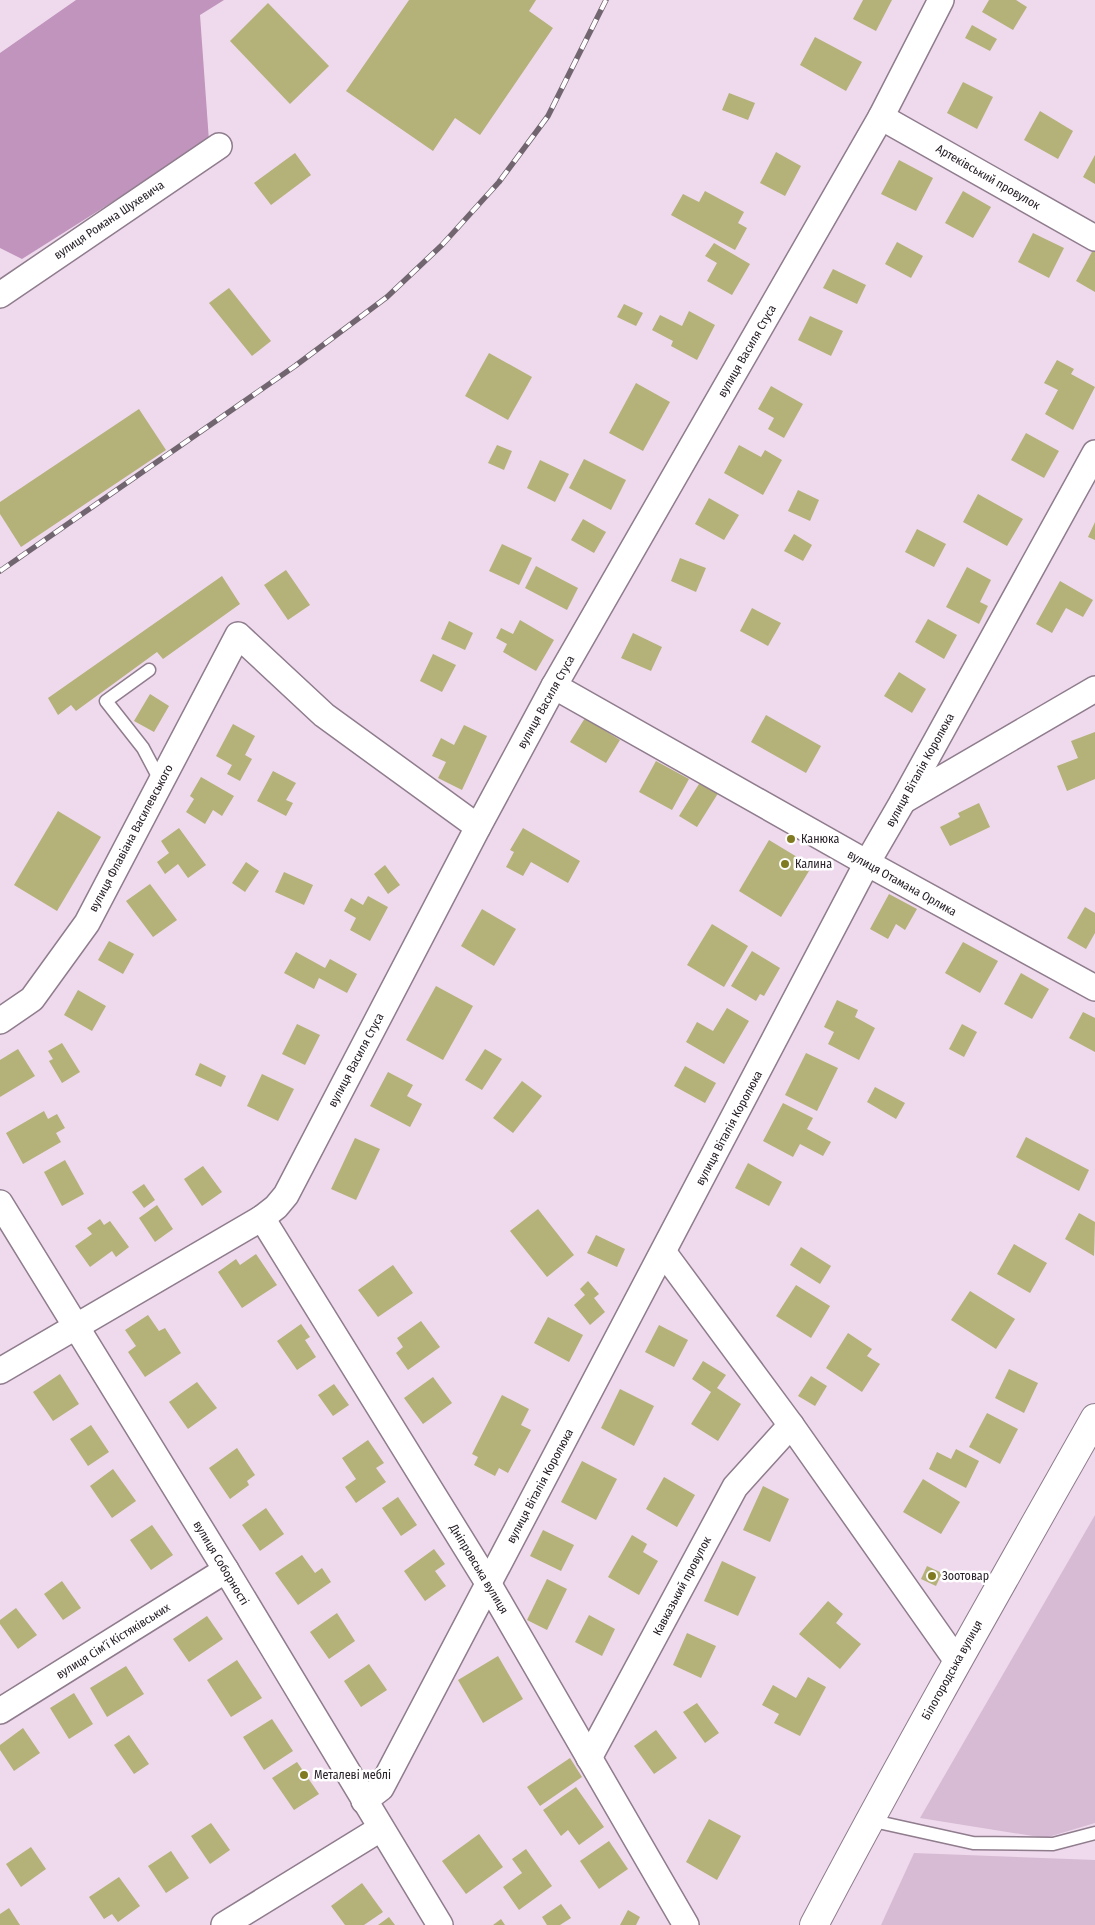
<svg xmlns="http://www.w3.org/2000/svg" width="1095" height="1925" font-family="'Fira Sans Condensed',sans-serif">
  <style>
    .green { fill: #d7bbd4 }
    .forest { fill: #c094bc }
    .building { fill: #b4b179 }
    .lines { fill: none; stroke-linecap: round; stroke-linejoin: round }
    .lane-casing { stroke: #8f7c8d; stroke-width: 15 }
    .street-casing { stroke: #8f7c8d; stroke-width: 28 }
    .secondary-casing { stroke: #8f7c8d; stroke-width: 30 }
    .lane { stroke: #fff; stroke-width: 12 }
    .street { stroke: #fff; stroke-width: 25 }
    .secondary { stroke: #fff; stroke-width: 28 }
    .rail-casing { stroke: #716570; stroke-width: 5.5 }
    .rail { stroke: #fff; stroke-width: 4; stroke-dasharray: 11; stroke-linecap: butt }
    .poi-dot { fill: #807a20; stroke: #fff; stroke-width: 2 }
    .labels { text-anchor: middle; stroke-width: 5; stroke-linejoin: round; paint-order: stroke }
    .street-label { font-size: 12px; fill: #282128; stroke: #fff }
    .poi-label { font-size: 12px; fill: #282128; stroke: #fff; text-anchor: start }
  </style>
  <rect width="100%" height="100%" fill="#efdaed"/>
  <!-- green -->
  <g class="green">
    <polygon points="1095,1515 1095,1823 1045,1838 920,1818"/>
    <polygon points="914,1853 1095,1860 1095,1925 881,1925"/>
  </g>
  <!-- forest -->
  <polygon class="forest" points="76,0 224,0 200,15 209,141 22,259 0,248 0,53"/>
  <!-- building -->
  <g class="building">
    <polygon points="409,0 536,0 529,11 553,28 480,135 455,118 433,151 346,91"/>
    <polygon points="863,0 892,0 876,31 853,19"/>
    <polygon points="989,0 1016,0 1027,7 1013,30 982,12"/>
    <polygon points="268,3 329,66 290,104 230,41"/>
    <polygon points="972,25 997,39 990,51 965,38"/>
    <polygon points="815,37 862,62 846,91 800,65"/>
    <polygon points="963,82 993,97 977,129 947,113"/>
    <polygon points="729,93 755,103 748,120 722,110"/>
    <polygon points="1040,111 1073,131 1058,159 1024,140"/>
    <polygon points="776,152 801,166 785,196 760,183"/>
    <polygon points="295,153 311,175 271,205 254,183"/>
    <polygon points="1095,155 1095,184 1083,177"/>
    <polygon points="899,160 933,178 916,211 881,194"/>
    <polygon points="705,191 744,212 738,223 747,228 735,250 671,215 683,194 699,202"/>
    <polygon points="963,191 991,207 973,238 945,223"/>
    <polygon points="1033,233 1064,248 1049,278 1018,262"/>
    <polygon points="897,242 923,256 911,278 885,264"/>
    <polygon points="714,243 750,264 732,295 707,281 717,263 705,256"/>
    <polygon points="1093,250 1095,252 1095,292 1076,281"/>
    <polygon points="833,269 866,285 857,304 823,288"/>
    <polygon points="229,288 271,341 252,356 209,303"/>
    <polygon points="624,304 643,313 636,326 617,317"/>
    <polygon points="689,311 715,325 697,360 671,346 673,341 652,330 660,315 682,326"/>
    <polygon points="810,316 843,331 831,356 798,340"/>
    <polygon points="489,353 532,377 508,420 465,396"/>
    <polygon points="1057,360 1074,369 1071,374 1095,387 1073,430 1045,414 1058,390 1044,383"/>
    <polygon points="636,383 670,402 643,451 609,433"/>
    <polygon points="771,386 803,404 784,438 768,429 774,418 758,409"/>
    <polygon points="139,409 166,450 21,547 0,514 0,502"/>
    <polygon points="1026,433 1059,451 1044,478 1011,460"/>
    <polygon points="497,445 512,451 504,470 488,463"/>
    <polygon points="739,445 761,457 765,450 782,460 763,495 724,473"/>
    <polygon points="584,459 626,480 611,510 569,488"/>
    <polygon points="540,460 569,474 555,502 527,488"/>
    <polygon points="798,490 819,500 810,521 788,511"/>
    <polygon points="978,494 1023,519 1007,546 963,522"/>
    <polygon points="709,498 739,515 724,540 695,524"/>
    <polygon points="583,519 606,532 594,553 571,540"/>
    <polygon points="1095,522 1095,540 1088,537"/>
    <polygon points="917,529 946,544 934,567 905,552"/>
    <polygon points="794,534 812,545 803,561 784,551"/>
    <polygon points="502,544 532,558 519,585 489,571"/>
    <polygon points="680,558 706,568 696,592 671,581"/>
    <polygon points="536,566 578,588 567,610 525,588"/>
    <polygon points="967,567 991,580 980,602 988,606 979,624 946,607"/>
    <polygon points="286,570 310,605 288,620 264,585"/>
    <polygon points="222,576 240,604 163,659 157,652 76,711 71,705 58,715 48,698"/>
    <polygon points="1060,581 1093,600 1083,617 1066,608 1052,633 1036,624"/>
    <polygon points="752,608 781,623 768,646 740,631"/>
    <polygon points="928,619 957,635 944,659 915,642"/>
    <polygon points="520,620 554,640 536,671 503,652 507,644 496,638 501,628 513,634"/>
    <polygon points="449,621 473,633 465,650 441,639"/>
    <polygon points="633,633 662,647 651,671 621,658"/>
    <polygon points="433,654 456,665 442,692 420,681"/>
    <polygon points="899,672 926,689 912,713 884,696"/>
    <polygon points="150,694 169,706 154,732 134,721"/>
    <polygon points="766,715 821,746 806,773 751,742"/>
    <polygon points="585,718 620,740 606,763 570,742"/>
    <polygon points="233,724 255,736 245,755 252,759 240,781 227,774 232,765 216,756"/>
    <polygon points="464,725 487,736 462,790 438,778 446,762 432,756 441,738 454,745"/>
    <polygon points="1095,732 1095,779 1067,791 1057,766 1078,758 1071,741"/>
    <polygon points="656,761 689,779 672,810 639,792"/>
    <polygon points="273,771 296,783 286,800 293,803 286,816 257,801"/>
    <polygon points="704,776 722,787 697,827 679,816"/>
    <polygon points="201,777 234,796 222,816 213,810 205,824 186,812 194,799 190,796"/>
    <polygon points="979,803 990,827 950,846 940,827 960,817 958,813"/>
    <polygon points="58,811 101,837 57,911 14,885"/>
    <polygon points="179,828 206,865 188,878 178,864 165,874 157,862 169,853 161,841"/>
    <polygon points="523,828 580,861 568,883 531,862 523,876 506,867 514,852 510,850"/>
    <polygon points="769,840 812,866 781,917 739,891"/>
    <polygon points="246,862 259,871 245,892 232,883"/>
    <polygon points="385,865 400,885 388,894 374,874"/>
    <polygon points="284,872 313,885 304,905 275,892"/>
    <polygon points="150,884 177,920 153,937 126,901"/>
    <polygon points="889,894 917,909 905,930 896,924 888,939 870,929"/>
    <polygon points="368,896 388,907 370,941 350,930 356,918 344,911 351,898 363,905"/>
    <polygon points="1085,907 1095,913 1095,933 1086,949 1067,938"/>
    <polygon points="482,909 516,929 494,966 461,946"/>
    <polygon points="712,924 748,946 724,987 687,965"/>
    <polygon points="109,941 134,954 123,974 98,960"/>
    <polygon points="963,942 998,961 980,993 945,973"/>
    <polygon points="752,951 780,968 764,996 760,994 756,1001 731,986"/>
    <polygon points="296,952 325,968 330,959 357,974 347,993 319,978 314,989 284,973"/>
    <polygon points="1021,973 1049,989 1032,1019 1004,1004"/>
    <polygon points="436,986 473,1006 443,1060 406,1040"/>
    <polygon points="78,990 106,1006 92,1031 64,1015"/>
    <polygon points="837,1000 858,1010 855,1017 875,1028 859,1060 828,1044 834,1032 824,1027"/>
    <polygon points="727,1008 749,1021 724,1064 686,1042 697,1022 713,1031"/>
    <polygon points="1083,1012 1095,1018 1095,1052 1069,1038"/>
    <polygon points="297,1024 320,1035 305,1065 282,1054"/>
    <polygon points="962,1024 977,1032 964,1057 949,1049"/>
    <polygon points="62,1043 80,1072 62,1083 49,1061 53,1059 48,1051"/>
    <polygon points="18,1049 35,1076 0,1097 0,1060"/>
    <polygon points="485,1049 502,1059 482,1090 465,1080"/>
    <polygon points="806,1053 838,1068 817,1111 785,1095"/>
    <polygon points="200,1063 226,1076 221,1087 195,1075"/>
    <polygon points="685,1066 716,1083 705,1103 674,1086"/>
    <polygon points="388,1072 413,1085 407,1096 422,1104 410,1127 370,1106"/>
    <polygon points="262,1074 294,1089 278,1121 247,1106"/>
    <polygon points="522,1081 542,1096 513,1133 493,1118"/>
    <polygon points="875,1087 905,1103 896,1119 867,1102"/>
    <polygon points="783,1103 813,1118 807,1129 831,1142 823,1156 800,1144 793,1157 763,1141"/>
    <polygon points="44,1111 48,1119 57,1114 65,1128 56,1133 61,1142 23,1164 6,1133"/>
    <polygon points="1026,1137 1089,1170 1079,1191 1016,1157"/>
    <polygon points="355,1138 380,1149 356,1200 331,1189"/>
    <polygon points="65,1160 84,1194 62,1206 44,1172"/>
    <polygon points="748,1163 782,1182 769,1206 735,1188"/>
    <polygon points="203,1166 222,1192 202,1206 184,1179"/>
    <polygon points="144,1184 155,1200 144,1208 132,1192"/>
    <polygon points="157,1205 173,1229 155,1242 139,1218"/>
    <polygon points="538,1209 574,1255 547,1277 510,1231"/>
    <polygon points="1079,1213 1095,1222 1094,1256 1065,1239"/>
    <polygon points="100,1219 104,1225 110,1221 129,1247 116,1257 112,1251 90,1267 75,1246 92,1234 87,1228"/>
    <polygon points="596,1235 625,1249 617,1267 587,1253"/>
    <polygon points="1014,1244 1047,1263 1030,1293 997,1274"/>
    <polygon points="801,1247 831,1266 820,1284 790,1265"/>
    <polygon points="256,1254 277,1285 242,1308 218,1272 236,1259 240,1265"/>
    <polygon points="393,1265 413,1293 378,1317 358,1290"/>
    <polygon points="588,1281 599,1294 594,1298 605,1312 590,1325 574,1305 585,1295 580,1289"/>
    <polygon points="796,1285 830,1306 811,1338 776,1316"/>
    <polygon points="970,1291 1015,1319 996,1349 951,1320"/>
    <polygon points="148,1315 159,1331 165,1328 181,1353 145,1377 128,1352 136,1346 125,1330"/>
    <polygon points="548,1317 583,1335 569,1362 534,1343"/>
    <polygon points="421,1321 440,1347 408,1370 396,1353 403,1347 397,1338"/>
    <polygon points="301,1324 310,1337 305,1340 316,1357 297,1370 277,1341"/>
    <polygon points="659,1325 688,1340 674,1367 645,1352"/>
    <polygon points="848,1333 872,1349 867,1356 880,1364 862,1392 826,1368"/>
    <polygon points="703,1361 726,1375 717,1388 741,1404 718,1441 691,1424 711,1392 692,1379"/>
    <polygon points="1009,1369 1038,1383 1024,1413 995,1398"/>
    <polygon points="60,1374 79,1404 53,1421 33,1392"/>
    <polygon points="811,1376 827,1386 815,1406 798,1396"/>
    <polygon points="433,1377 452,1403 423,1424 404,1398"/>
    <polygon points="197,1382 217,1408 188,1429 169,1402"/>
    <polygon points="334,1384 349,1405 333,1416 318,1395"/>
    <polygon points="620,1389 654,1406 634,1446 601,1428"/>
    <polygon points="502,1395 529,1409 521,1425 531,1430 508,1473 499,1468 495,1476 474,1465 478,1457 472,1454"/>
    <polygon points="987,1413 1018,1429 1000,1464 969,1447"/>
    <polygon points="91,1425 109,1452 88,1466 70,1439"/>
    <polygon points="368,1440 384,1463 376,1468 386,1482 356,1503 345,1487 356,1479 342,1458"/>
    <polygon points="237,1448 255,1475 247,1481 249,1485 230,1499 209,1468"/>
    <polygon points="956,1449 979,1461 966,1488 929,1469 937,1452 951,1459"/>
    <polygon points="582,1461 617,1479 596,1520 561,1502"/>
    <polygon points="113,1469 136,1501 112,1518 90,1486"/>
    <polygon points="664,1477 695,1495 677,1527 646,1509"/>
    <polygon points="923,1479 960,1502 941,1534 903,1512"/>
    <polygon points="763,1486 789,1499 770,1542 743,1530"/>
    <polygon points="398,1497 417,1525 401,1536 382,1508"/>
    <polygon points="266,1508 284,1534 260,1551 242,1525"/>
    <polygon points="152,1525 173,1555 151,1570 130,1540"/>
    <polygon points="543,1530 574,1545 561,1571 530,1556"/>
    <polygon points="632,1535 647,1544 643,1552 658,1561 639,1595 608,1577"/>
    <polygon points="434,1549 445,1564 435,1571 446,1586 425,1601 404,1571"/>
    <polygon points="302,1555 315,1573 322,1568 331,1582 298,1605 275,1573"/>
    <polygon points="722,1561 756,1577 738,1616 704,1601"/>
    <polygon points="927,1566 942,1573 936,1586 921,1579"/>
    <polygon points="547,1579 567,1589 547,1630 527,1620"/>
    <polygon points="62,1581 81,1608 63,1620 44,1594"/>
    <polygon points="828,1601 843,1614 836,1623 861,1644 840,1669 799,1634"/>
    <polygon points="16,1608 37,1635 18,1649 0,1624 0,1620"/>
    <polygon points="337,1613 355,1641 329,1659 310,1632"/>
    <polygon points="589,1615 615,1629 602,1656 575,1642"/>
    <polygon points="207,1616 223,1639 189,1662 173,1639"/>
    <polygon points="687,1633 716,1646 701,1678 673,1665"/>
    <polygon points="498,1656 523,1699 483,1723 458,1680"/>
    <polygon points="237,1660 262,1698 231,1717 207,1680"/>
    <polygon points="369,1664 387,1690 361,1707 344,1681"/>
    <polygon points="126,1666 144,1694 107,1717 90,1688"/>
    <polygon points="808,1677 826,1687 800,1736 774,1723 779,1714 762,1705 773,1685 796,1698"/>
    <polygon points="74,1693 93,1724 69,1739 50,1708"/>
    <polygon points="697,1703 719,1733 705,1743 683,1712"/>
    <polygon points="272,1719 293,1751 264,1770 243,1737"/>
    <polygon points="23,1728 40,1753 14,1771 0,1750 0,1745"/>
    <polygon points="656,1730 677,1758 654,1774 634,1746"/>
    <polygon points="129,1735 149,1764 134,1774 114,1745"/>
    <polygon points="570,1758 582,1777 540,1806 527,1787"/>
    <polygon points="297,1762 319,1794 294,1810 272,1778"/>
    <polygon points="576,1787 604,1827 579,1845 568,1830 561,1836 543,1810"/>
    <polygon points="709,1819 741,1836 717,1880 686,1862"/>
    <polygon points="211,1823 230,1850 210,1864 191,1836"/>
    <polygon points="479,1834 503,1867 466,1894 442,1861"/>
    <polygon points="609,1841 628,1869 599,1889 580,1861"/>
    <polygon points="31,1847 46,1869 21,1887 6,1864"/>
    <polygon points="526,1849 552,1886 519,1910 503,1887 522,1873 512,1859"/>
    <polygon points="171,1851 189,1878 166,1893 148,1866"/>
    <polygon points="119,1877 140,1906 118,1922 112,1914 104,1919 89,1897"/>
    <polygon points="362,1883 383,1912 364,1925 345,1925 331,1906"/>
    <polygon points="561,1904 571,1918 560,1925 547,1925 542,1917"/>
    <polygon points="9,1908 20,1925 0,1925 0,1914"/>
    <polygon points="628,1910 640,1917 636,1925 620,1925"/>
    <polygon points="389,1917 395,1925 378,1925"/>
    <polygon points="501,1919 505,1925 493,1925"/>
  </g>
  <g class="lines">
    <!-- lane casing -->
    <g class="lane-casing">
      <g id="lane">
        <polyline points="149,670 106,701 143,748 161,782"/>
        <polyline points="869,1820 973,1843 1053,1844 1095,1833"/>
      </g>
    </g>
    <!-- street casing -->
    <g class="street-casing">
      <g id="street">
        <polyline points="881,117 1095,238"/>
        <polyline points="0,295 219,146"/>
        <polyline points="554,686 867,863 1095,988"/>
        <polyline points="903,801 1095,689"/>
        <polyline points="0,1021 32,999 87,923 238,635 324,715 478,827"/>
        <polyline points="0,1203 226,1570 440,1925"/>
        <polyline points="262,1218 488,1583 686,1925"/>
        <polyline points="664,1253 791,1425 957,1661"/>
        <polyline points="0,1371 262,1218 276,1207 286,1195 478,827 554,686 881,117 941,0"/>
        <polyline points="0,1711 226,1570"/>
        <polyline points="589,1758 735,1487 791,1425"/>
        <polyline points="364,1801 381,1788 867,863 903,801 1095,453"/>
        <polyline points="224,1925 380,1829"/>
      </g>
    </g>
    <!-- secondary casing -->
    <g class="secondary-casing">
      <path id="secondary" d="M814,1925C904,1754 1000,1586 1095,1418"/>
    </g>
    <!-- lane -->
    <use href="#lane" class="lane"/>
    <!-- street -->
    <use href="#street" class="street"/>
    <!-- secondary -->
    <use href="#secondary" class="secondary"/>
    <!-- rail casing -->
    <g class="rail-casing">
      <polyline id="rail" points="0,571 295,366 387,297 442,245 499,182 548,116 606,0"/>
    </g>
    <!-- rail -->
    <use href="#rail" class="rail"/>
  </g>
  <!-- markers -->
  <g class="poi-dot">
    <circle cx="791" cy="839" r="5"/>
    <circle cx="785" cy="864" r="5"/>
    <circle cx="932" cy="1576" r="5"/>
    <circle cx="304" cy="1775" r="5"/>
  </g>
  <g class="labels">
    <!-- street labels -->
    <g class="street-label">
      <text transform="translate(988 177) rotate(30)" y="4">Артеківський провулок</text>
      <text transform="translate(109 220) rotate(-34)" y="4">вулиця Романа Шухевича</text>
      <text transform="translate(747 351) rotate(-60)" y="4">вулиця Василя Стуса</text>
      <text transform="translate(546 702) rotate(-61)" y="4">вулиця Василя Стуса</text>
      <text transform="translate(920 770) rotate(-61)" y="4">вулиця Віталія Королюка</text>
      <text transform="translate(131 838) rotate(-62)" y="4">вулиця Флавіана Василевського</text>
      <text transform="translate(902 883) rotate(29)" y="4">вулиця Отамана Орлика</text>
      <text transform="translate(356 1060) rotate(-62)" y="4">вулиця Василя Стуса</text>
      <text transform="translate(729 1128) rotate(-62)" y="4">вулиця Віталія Королюка</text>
      <text transform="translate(540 1486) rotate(-62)" y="4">вулиця Віталія Королюка</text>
      <text transform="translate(221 1563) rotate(59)" y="4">вулиця Соборності</text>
      <text transform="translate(479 1569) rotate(59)" y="4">Дніпровська вулиця</text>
      <text transform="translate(682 1586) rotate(-62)" y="4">Кавказький провулок</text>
      <text transform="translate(113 1641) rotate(-32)" y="4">вулиця Сімʼї Кістяківських</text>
      <text transform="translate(952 1670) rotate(-61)" y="4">Білогородська вулиця</text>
    </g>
    <!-- poi labels -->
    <g class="poi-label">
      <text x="801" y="843">Канюка</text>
      <text x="795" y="868">Калина</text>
      <text x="942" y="1580">Зоотовар</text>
      <text x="314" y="1779">Металеві меблі</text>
    </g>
  </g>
</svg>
